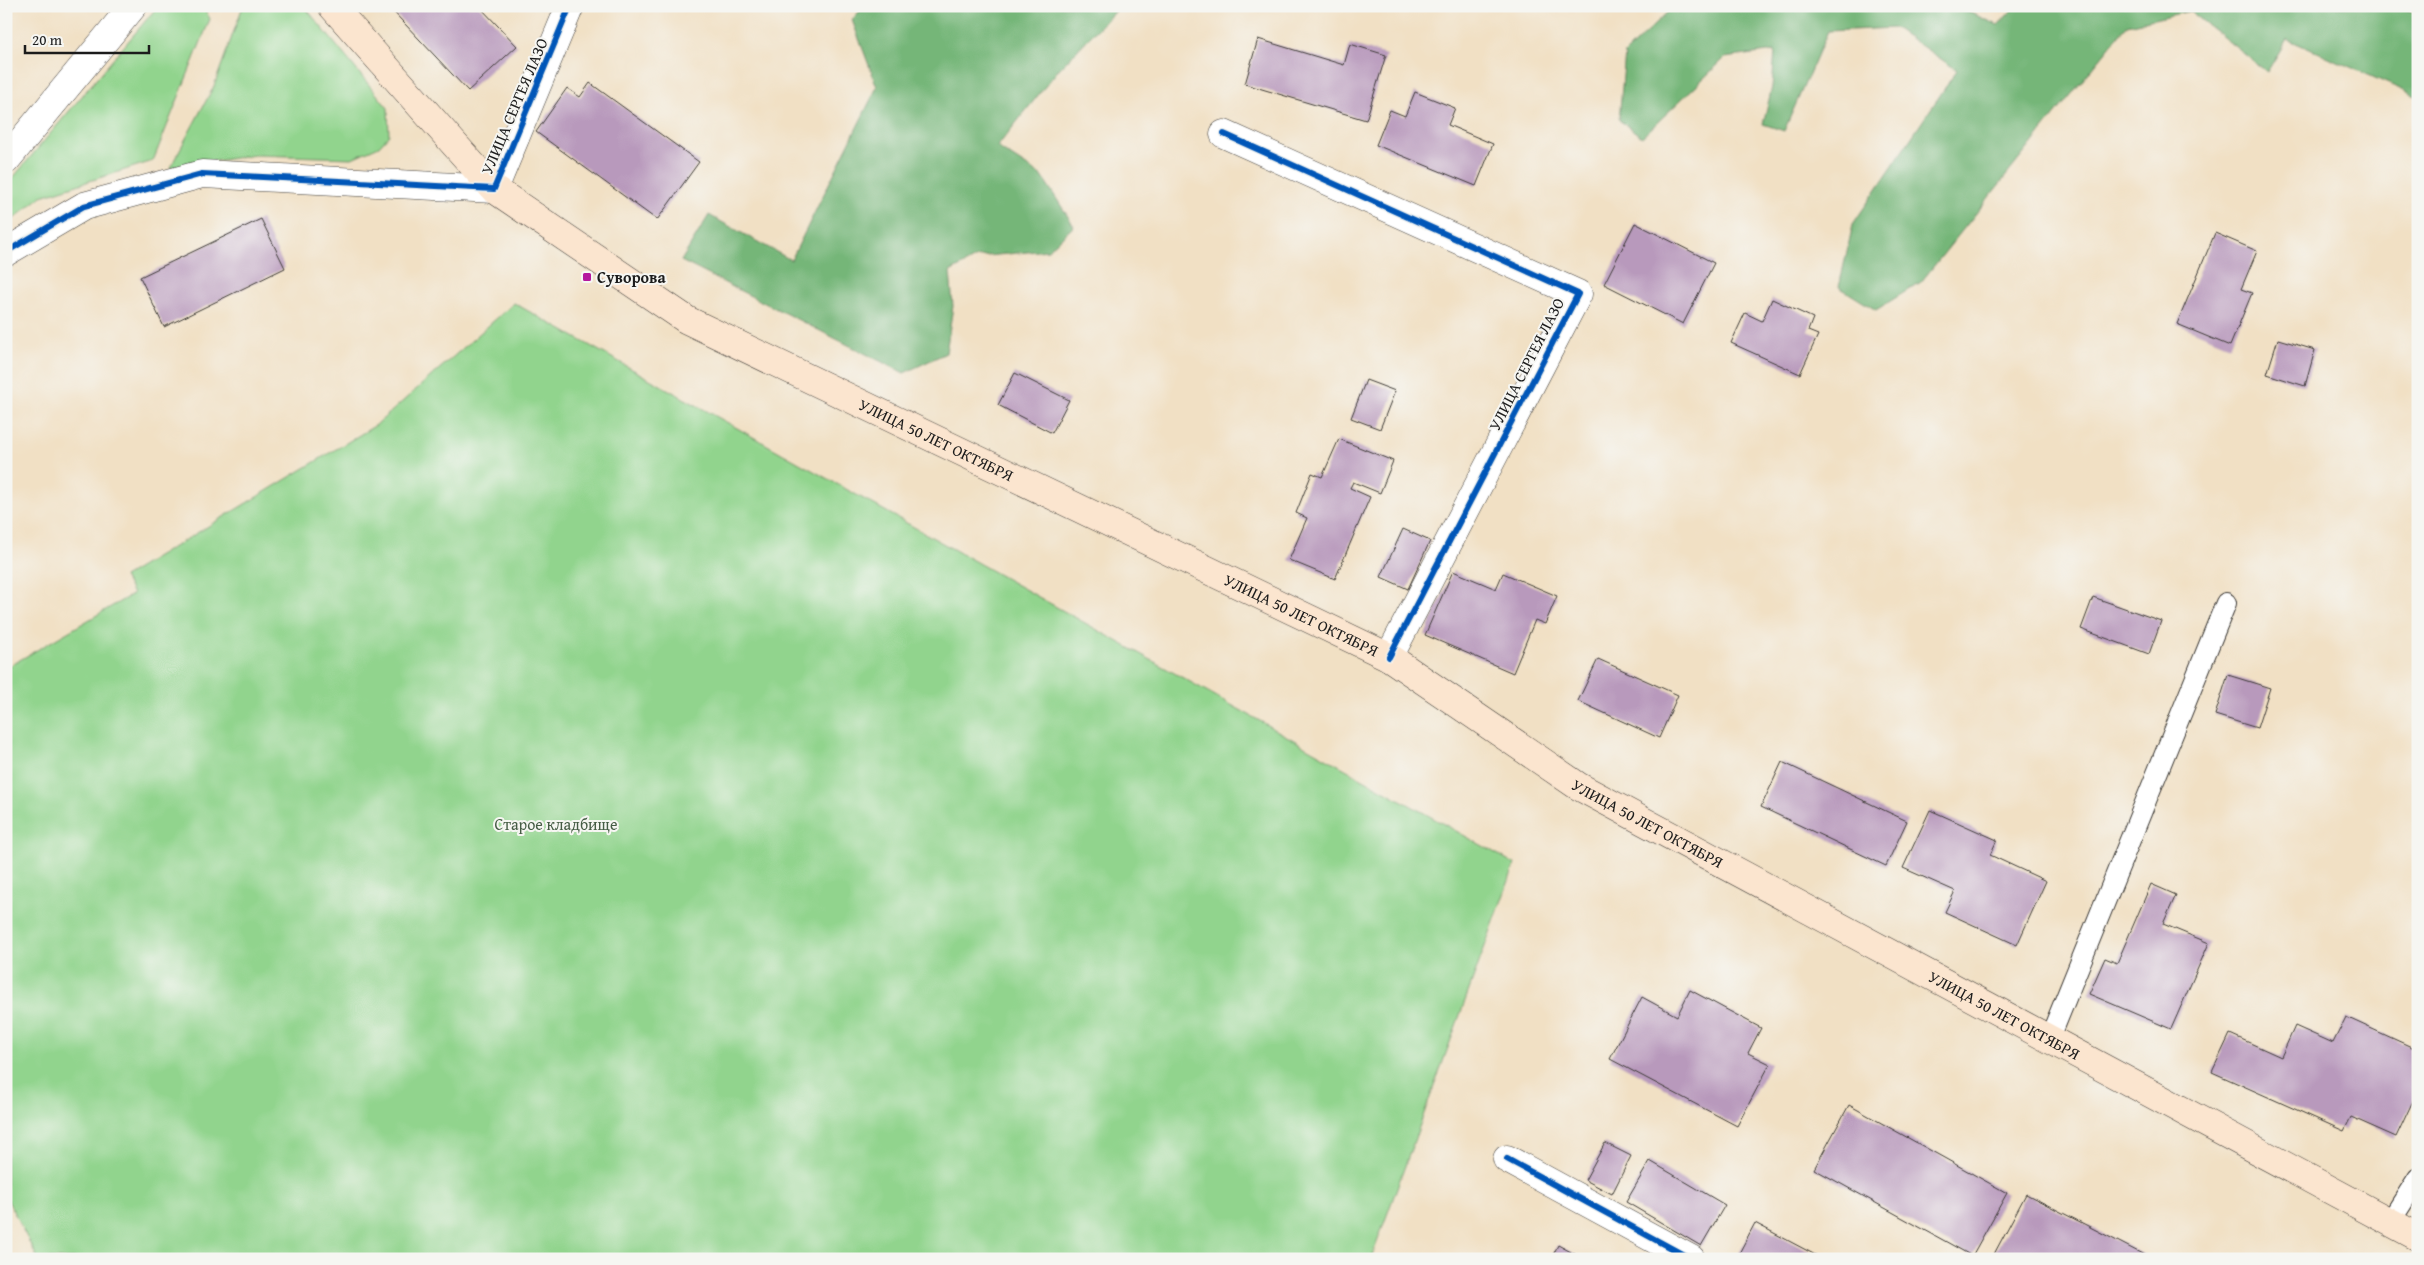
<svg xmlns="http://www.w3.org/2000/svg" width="2424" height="1265" font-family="'Gentium Book Plus',serif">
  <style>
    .green { fill: #91d48d; stroke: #567854 }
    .forest { fill: #74b678; stroke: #48694a }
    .building { fill: #b899bc }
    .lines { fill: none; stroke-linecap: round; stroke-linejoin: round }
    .lane-casing { stroke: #3c3935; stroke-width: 22 }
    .street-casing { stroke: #3c3935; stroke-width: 29 }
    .secondary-casing { stroke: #3c3935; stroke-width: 29 }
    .lane { stroke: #fff; stroke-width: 20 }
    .street { stroke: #fff; stroke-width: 28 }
    .secondary { stroke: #fbe5cf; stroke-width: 28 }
    .cycleway-casing { stroke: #f6f6f2; stroke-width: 9 }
    .cycleway { stroke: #0057b8; stroke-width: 6 }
    .poi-dot { fill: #b5179e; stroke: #f6f6f2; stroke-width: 2 }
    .labels { text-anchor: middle; stroke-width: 4; stroke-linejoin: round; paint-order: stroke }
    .street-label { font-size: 16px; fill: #1c1c1c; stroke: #f6f6f2 }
    .poi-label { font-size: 16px; font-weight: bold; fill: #1c1c1c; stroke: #f6f6f2; text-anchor: start }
    .park-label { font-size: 16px; fill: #455c44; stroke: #f6f6f2 }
  </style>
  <rect width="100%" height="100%" fill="#f6f6f2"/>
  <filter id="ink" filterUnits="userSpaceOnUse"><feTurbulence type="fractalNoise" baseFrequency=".02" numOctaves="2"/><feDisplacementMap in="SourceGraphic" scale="10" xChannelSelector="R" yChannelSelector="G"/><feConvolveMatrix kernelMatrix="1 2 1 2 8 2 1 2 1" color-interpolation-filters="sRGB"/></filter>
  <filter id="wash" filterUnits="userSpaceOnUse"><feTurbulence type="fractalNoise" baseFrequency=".0096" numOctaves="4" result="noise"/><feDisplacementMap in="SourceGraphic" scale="20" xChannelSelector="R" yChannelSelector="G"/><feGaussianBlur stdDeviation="1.12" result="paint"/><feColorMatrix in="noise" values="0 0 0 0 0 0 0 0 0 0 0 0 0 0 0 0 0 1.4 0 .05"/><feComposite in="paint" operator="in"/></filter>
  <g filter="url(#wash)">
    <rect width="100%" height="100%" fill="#f1e0c4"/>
    <!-- green -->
    <g class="green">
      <polygon points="158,6 203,6 210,19 153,161 42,196 6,225 6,186"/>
      <polygon points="243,6 304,6 388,108 389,135 379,146 352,158 255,155 170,168 214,86"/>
      <polygon points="514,303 1515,864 1371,1259 38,1259 6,1197 6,668 133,594 124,577 376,425"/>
    </g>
    <!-- forest -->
    <g class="forest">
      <polygon points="864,6 1120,6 1059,69 997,147 1042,176 1074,226 1048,250 977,257 950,272 953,306 946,353 904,373 681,261 709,215 791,260 877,87 852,20"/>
      <polygon points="1674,6 1955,6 1998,25 2016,6 2398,6 2418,14 2418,97 2287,39 2267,72 2190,11 2127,25 1921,282 1876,310 1839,287 1853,224 1957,70 1895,28 1828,31 1784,131 1763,124 1772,87 1775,51 1725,58 1642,137 1619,120 1625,53"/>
    </g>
    <g id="blocks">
      <!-- building -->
      <g class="building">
        <polygon points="388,6 479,6 517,46 468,91"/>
        <polygon points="1258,39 1344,65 1350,44 1386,55 1366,120 1245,84"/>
        <polygon points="590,83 699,162 657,220 536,132 567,88 580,97"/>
        <polygon points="1415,92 1455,108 1448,125 1493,144 1476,186 1376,145 1390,110 1405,116"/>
        <polygon points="261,219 285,268 164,327 140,277"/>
        <polygon points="1635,223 1714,263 1683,324 1604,284"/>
        <polygon points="2215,233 2257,251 2241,289 2252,293 2230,346 2177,324"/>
        <polygon points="1772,299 1813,318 1808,331 1818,335 1800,374 1731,343 1745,313 1762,321"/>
        <polygon points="2278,339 2315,350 2305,386 2267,374"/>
        <polygon points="1015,373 1069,400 1052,433 998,405"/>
        <polygon points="1366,380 1395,391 1380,429 1351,418"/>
        <polygon points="1339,439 1393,461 1380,493 1353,482 1350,488 1370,497 1335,579 1289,560 1307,518 1296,513 1312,473 1322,477"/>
        <polygon points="1403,529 1430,541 1408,589 1381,577"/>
        <polygon points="1453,571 1496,589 1503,573 1557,596 1545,624 1535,620 1513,673 1425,635"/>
        <polygon points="2093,597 2161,621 2149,654 2081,629"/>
        <polygon points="1598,659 1678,695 1659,738 1578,701"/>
        <polygon points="2228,675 2270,688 2257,728 2215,715"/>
        <polygon points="1782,762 1907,821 1886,866 1761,807"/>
        <polygon points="1930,810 1997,840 1990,855 2046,881 2017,945 1945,912 1955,891 1903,868"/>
        <polygon points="2151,884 2176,895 2163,924 2209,943 2171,1029 2089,994 2105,958 2117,963"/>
        <polygon points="1690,990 1761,1028 1748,1053 1770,1064 1737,1126 1610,1059 1642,997 1677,1016"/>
        <polygon points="2346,1017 2418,1050 2418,1090 2396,1137 2351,1117 2344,1131 2212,1072 2230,1034 2281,1057 2295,1026 2333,1043"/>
        <polygon points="1849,1105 2007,1193 1972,1256 1814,1169"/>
        <polygon points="1605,1143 1631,1156 1612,1194 1585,1180"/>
        <polygon points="1650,1161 1725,1205 1701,1246 1626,1202"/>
        <polygon points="2026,1194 2152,1259 1998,1259 1993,1256"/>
        <polygon points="1755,1223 1823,1259 1736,1259"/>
        <polygon points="1558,1245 1584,1259 1551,1259"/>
      </g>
    </g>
  </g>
  <g filter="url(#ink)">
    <use href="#blocks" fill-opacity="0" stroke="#3c3935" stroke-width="1"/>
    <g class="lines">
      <!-- lane casing -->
      <g class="lane-casing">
        <g id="lane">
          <polyline points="2049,1040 2226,603"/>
          <polyline points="2390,1222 2418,1178"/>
        </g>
      </g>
      <!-- street casing -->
      <g class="street-casing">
        <g id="street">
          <polyline points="1224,134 1578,294 1389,657"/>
          <polyline points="6,160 133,6"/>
          <polyline points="6,252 84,206 202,174 494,189 570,6"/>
          <polyline points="1507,1159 1691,1259"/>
        </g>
      </g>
      <!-- secondary casing -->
      <g class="secondary-casing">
        <g id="secondary">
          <path id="s1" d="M332,6L494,189L687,320L1389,657L1578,786L2418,1237"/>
        </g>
      </g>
      <!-- lane -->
      <use href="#lane" class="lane"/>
      <!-- street -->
      <use href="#street" class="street"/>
      <!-- secondary -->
      <use href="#secondary" class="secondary"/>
      <!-- cycleway casing -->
      <g class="cycleway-casing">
        <g id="cycleway">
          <polyline points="1224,134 1578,294 1389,657"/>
          <polyline points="6,252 84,206 202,174 494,189 570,6"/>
          <polyline points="1507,1159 1691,1259"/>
        </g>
      </g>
      <!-- cycleway -->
      <use href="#cycleway" class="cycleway"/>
    </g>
  </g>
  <!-- markers -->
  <rect class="poi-dot" x="582" y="272" width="10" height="10" rx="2.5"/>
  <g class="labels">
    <!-- street labels -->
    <g class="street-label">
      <text transform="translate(514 106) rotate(-67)" y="6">УЛИЦА СЕРГЕЯ ЛАЗО</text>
      <text transform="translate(1526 364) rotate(-63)" y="6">УЛИЦА СЕРГЕЯ ЛАЗО</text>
      <text dy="6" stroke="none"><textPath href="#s1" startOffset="754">УЛИЦА 50 ЛЕТ ОКТЯБРЯ</textPath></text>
      <text dy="6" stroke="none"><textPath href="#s1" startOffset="1159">УЛИЦА 50 ЛЕТ ОКТЯБРЯ</textPath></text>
      <text dy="6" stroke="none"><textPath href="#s1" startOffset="1564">УЛИЦА 50 ЛЕТ ОКТЯБРЯ</textPath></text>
      <text dy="6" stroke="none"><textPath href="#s1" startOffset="1969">УЛИЦА 50 ЛЕТ ОКТЯБРЯ</textPath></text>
    </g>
    <!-- poi labels -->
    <g class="poi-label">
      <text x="597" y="283">Суворова</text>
    </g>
    <!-- park labels -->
    <g class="park-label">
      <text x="556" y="830">Старое кладбище</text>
    </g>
  </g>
  <!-- margin -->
  <rect width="2424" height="1265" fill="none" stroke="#f6f6f2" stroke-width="25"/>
  <!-- scale -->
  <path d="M25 45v8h124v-8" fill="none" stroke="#1c1c1c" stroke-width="2.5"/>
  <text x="32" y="45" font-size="15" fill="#1c1c1c" stroke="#f6f6f2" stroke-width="4" paint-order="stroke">20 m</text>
</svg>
